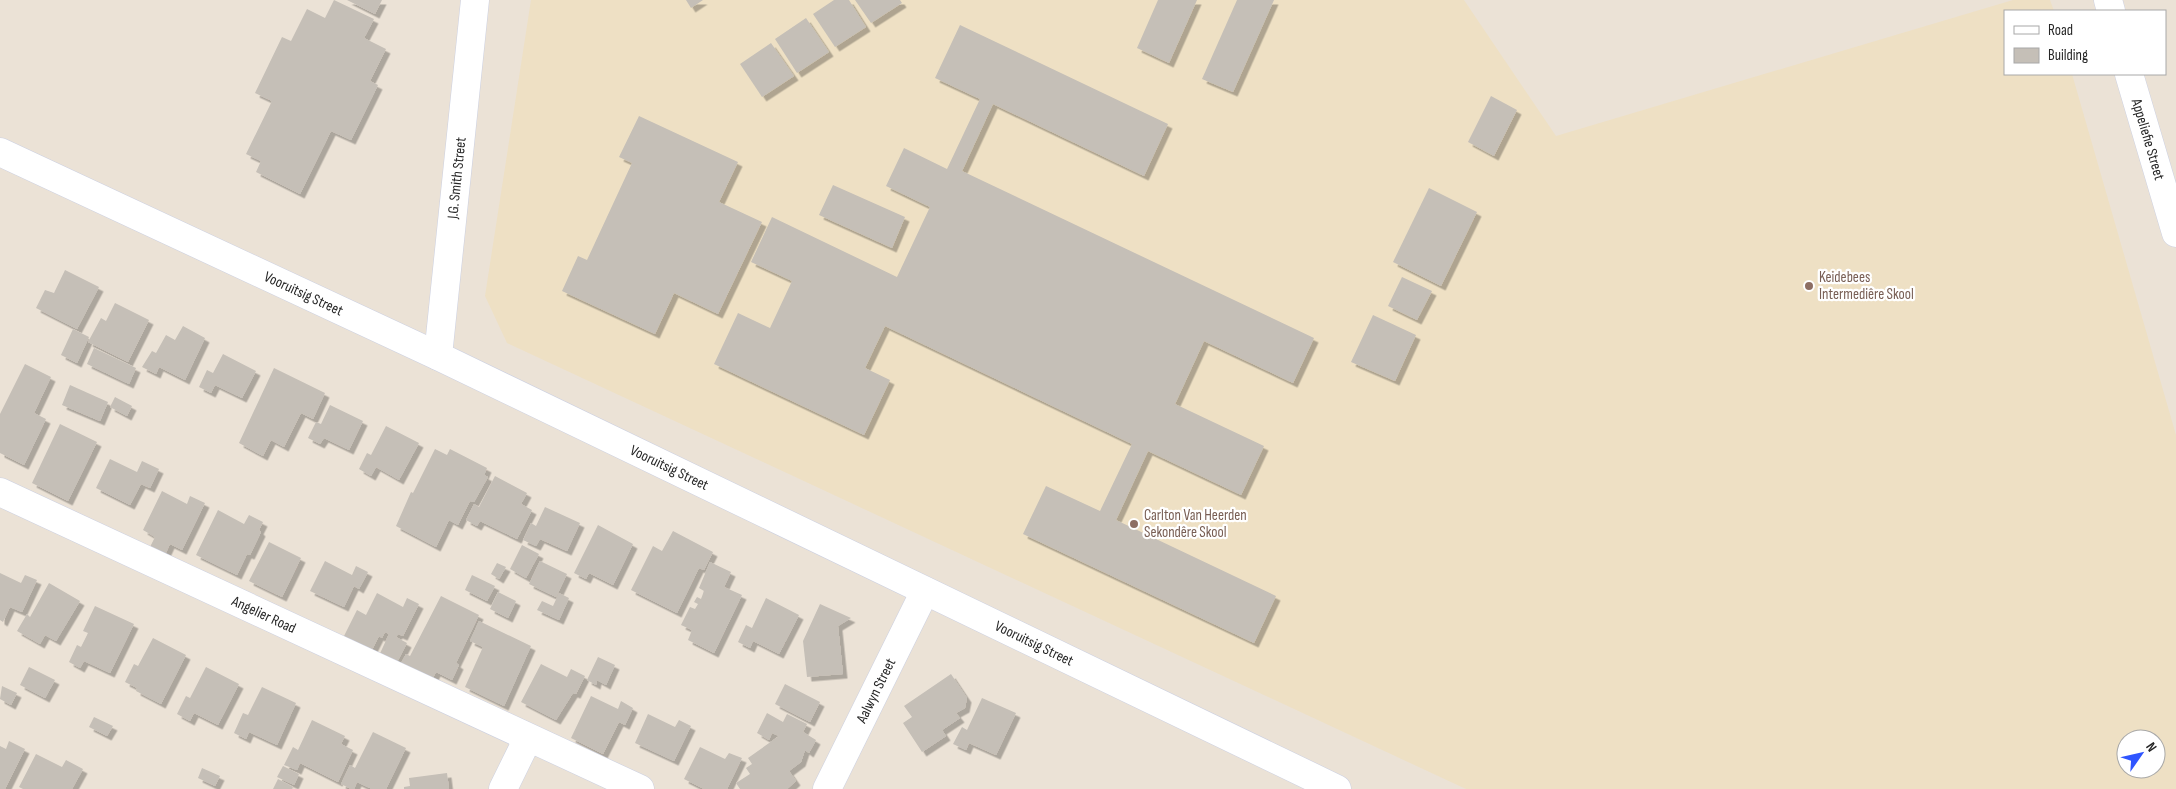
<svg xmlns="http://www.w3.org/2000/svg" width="2176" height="789" font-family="'Sofia Sans Condensed',sans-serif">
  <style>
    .education { fill: #eee0c4; fill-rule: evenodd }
    .building { fill: #c5bfb7; filter: url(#shadow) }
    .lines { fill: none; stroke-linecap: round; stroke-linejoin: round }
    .minor-casing { stroke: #ccd0e1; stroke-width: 29 }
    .minor { stroke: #fff; stroke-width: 28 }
    .education-dot { fill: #8d6e63; stroke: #fff; stroke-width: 2 }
    .labels { text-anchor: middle; stroke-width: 4.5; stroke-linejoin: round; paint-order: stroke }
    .street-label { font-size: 15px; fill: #262626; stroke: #fff }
    .education-label { font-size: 15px; fill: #785e54; stroke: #fff; text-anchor: start }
  </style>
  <defs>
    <filter id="shadow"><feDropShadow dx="4.5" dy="4.5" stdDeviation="0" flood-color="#0004"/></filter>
  </defs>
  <rect width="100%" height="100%" fill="#ebe2d6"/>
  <!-- education -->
  <path class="education" d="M531,0H1464L1556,136L2013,0H2050L2054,11H2005V74H2072L2176,435V789H1466L507,343L485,296ZM2126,739H2156V769H2126Z"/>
  <!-- building -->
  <g class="building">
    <polygon points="334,0 374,19 364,38 386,49 370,81 378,85 351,140 331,131 300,194 256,172 261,161 246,154 272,101 255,93 282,37 291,41 307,9 325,18"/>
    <polygon points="347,0 382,0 375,14"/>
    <polygon points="686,0 703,0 691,8"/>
    <polygon points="834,0 849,0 866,27 835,47 813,14"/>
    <polygon points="855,0 900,0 902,3 871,23"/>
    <polygon points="1158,0 1197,0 1169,63 1137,48"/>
    <polygon points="1237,0 1274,0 1233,92 1202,79"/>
    <polygon points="806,18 829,52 797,73 775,39"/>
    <polygon points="960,25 1168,124 1144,176 993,104 962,171 1314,338 1293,383 1204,341 1175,404 1264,446 1241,495 1148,451 1116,520 1276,596 1254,643 1023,534 1046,486 1100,511 1132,444 885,326 865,368 890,380 864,435 714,364 738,313 770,328 792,281 751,262 772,217 897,277 930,207 886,186 904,148 947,169 980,99 935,78"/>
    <polygon points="771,43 794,76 762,97 740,64"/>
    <polygon points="1491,96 1517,110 1494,156 1468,142"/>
    <polygon points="639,116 738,162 719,202 762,222 718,314 674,293 655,334 562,291 578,256 587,260 632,163 619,157"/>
    <polygon points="833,185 905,217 892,248 819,215"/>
    <polygon points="1429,188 1477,212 1441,286 1393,262"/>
    <polygon points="65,270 99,287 77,329 36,308 45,290 54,293"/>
    <polygon points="1402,277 1432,291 1417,320 1388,306"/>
    <polygon points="115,303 149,320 128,362 88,342 101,318 106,321"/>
    <polygon points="1373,315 1416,335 1395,381 1351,362"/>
    <polygon points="183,326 205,338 185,380 159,367 156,374 142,367 152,351 156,353 166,335 175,340"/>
    <polygon points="73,329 89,337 77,363 61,355"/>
    <polygon points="94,348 136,368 129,384 87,364"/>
    <polygon points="223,354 256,371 242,398 215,385 211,393 199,387 207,370 213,373"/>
    <polygon points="25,364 51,377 34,413 46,419 24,465 0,453 0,414"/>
    <polygon points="274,368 325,393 313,419 301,413 284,447 271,440 263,456 239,443"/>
    <polygon points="70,385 108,402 100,421 62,405"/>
    <polygon points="115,397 132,406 127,416 110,407"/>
    <polygon points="330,405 363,421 349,450 324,438 320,444 308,438 316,422 321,424"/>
    <polygon points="60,424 97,442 68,501 32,483"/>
    <polygon points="386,426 419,443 399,480 376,467 371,476 359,469 367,453 371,455"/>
    <polygon points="435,449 447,455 450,449 487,468 484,475 488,477 474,502 470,501 458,525 449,520 436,547 396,526 411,492 413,493"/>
    <polygon points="110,459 137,472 142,461 159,469 150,488 141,484 130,505 96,488"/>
    <polygon points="495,476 527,493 521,504 532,510 517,539 480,521 477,526 466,520 474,504 479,507"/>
    <polygon points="162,491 187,504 190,496 205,503 182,550 170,544 164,557 149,549 155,537 143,530"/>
    <polygon points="545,507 580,523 567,551 540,539 536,546 523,540 531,523 536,526"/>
    <polygon points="218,510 244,524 249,515 263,522 259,530 261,532 250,555 247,554 237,575 196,555"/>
    <polygon points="598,525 633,544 613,585 589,573 586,579 574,573"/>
    <polygon points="673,531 713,552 704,570 699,568 677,613 631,590 653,546 662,551"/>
    <polygon points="269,542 301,558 282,597 249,581"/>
    <polygon points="522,545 539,554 526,578 510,569"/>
    <polygon points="325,561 352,575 356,566 368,572 359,589 354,586 344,607 310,591"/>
    <polygon points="540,561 567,574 556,597 529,584"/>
    <polygon points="710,562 731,572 724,587 742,595 714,653 688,640 692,630 681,625 690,607 695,609 698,604 694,602 697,597 701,599 704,591 699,588"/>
    <polygon points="497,563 506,567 499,579 491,574"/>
    <polygon points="0,573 21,583 25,575 37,580 22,612 10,607 3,622 0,620"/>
    <polygon points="472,575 495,586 487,601 465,590"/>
    <polygon points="49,583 80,601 56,641 45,635 40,644 17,631 27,614 30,617"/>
    <polygon points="498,592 516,601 508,618 490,609"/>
    <polygon points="377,593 403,607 407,598 419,604 403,636 398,634 396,637 407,643 393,670 376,662 389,634 385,632 382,638 379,636 368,658 340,644 357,610 366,615"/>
    <polygon points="559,593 569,598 559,620 537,610 542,601 553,606"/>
    <polygon points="441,596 479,615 456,663 459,665 452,680 436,672 432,680 399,667 406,654 410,656"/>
    <polygon points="766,598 799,615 779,654 753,641 750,648 738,642 746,625 752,628"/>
    <polygon points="820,604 851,618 838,626 843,674 807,677 803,641"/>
    <polygon points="95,606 134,624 110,673 84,661 80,668 69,662 77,645 81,647 88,633 83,631"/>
    <polygon points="479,621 531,646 504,706 465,687 483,647 470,641"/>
    <polygon points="153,638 186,655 161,704 136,691 137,688 125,682 134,664 138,666"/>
    <polygon points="598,657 615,665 606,685 597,680 596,685 587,680"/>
    <polygon points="541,664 567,677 571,669 585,676 576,694 573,693 556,720 521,702"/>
    <polygon points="29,667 55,680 45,698 20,685"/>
    <polygon points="206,667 239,684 218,725 194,713 190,721 177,714 186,696 190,698"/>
    <polygon points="951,674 967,698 965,708 956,713 960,718 942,730 946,736 922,752 903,723 912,717 904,706"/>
    <polygon points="785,684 820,702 810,722 775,704"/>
    <polygon points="2,686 17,693 11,705 0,699"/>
    <polygon points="262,687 296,703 277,745 249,732 246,739 234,733 243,713 248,715"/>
    <polygon points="591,696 618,709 621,701 633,708 625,725 619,722 603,754 571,738"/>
    <polygon points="982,698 1016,713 996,755 969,743 966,750 953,744 962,727 967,730"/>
    <polygon points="767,713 783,722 787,714 807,724 803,732 816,740 809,753 805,750 801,762 789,771 796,781 787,789 740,789 736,783 750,774 746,768 752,764 748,758 779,736 772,733 769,740 757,733"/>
    <polygon points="648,714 675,727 679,720 691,726 674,761 635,743"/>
    <polygon points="94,717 113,726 107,736 89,727"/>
    <polygon points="312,720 345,736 341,744 353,750 338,782 300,763 297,770 284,765 293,747 298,750"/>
    <polygon points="373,732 406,748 386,789 372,789 357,782 354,789 351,789 341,784 350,765 355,768"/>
    <polygon points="9,741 25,749 5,789 0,789 0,746 6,749"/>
    <polygon points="700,747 725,759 729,753 742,758 727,789 704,789 684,779"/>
    <polygon points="36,754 62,767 66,760 83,769 72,789 23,789 19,787"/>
    <polygon points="283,766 299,774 294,785 277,777"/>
    <polygon points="202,768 220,776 215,786 198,778"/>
    <polygon points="447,773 449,789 404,789 404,787 410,786 409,778"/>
    <polygon points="278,779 293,787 292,789 273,789"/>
  </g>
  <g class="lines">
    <!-- minor casing -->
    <g class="minor-casing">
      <g id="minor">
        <polyline points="2108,0 2111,11"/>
        <path id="s1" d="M2129,74L2176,233"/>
        <path id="s2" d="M0,152L438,356L1337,789"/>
        <path id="s3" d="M438,356L475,0"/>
        <path id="s4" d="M0,492L640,789"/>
        <polyline points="503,789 528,738"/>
        <path id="s5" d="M827,789L925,591"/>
      </g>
    </g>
    <!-- minor -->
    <use href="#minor" class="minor"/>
  </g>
  <!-- markers -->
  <g class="education-dot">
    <circle cx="1809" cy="286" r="5"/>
    <circle cx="1134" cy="524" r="5"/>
  </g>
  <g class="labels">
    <!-- street labels -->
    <g class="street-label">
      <text dy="5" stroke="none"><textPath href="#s1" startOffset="68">Appeliefie Street</textPath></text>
      <text dy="5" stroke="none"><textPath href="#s3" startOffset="179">J.G. Smith Street</textPath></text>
      <text dy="5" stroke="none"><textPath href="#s2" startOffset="335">Vooruitsig Street</textPath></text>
      <text dy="5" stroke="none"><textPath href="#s2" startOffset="740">Vooruitsig Street</textPath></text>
      <text dy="5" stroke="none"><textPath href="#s4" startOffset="291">Angelier Road</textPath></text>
      <text dy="5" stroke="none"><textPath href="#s2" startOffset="1145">Vooruitsig Street</textPath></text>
      <text dy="5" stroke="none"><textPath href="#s5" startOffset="110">Aalwyn Street</textPath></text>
    </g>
    <!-- education labels -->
    <g class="education-label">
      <text x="1819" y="282">Keidebees<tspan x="1819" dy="17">Intermediêre Skool</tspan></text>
      <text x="1144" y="520">Carlton Van Heerden<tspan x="1144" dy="17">Sekondêre Skool</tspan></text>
    </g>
  </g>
  <!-- legend -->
  <rect x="2004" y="10" width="162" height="65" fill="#ffffff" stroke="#a8a8a8"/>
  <rect x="2014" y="26" width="25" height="8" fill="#ffffff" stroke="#a8a8a8"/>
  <text x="2048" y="35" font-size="15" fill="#262626">Road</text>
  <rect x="2014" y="48" width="25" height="15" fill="#c5bfb7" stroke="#a8a8a8"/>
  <text x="2048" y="60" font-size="15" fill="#262626">Building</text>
  <!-- north arrow -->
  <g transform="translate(2141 754) rotate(56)"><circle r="24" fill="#ffffff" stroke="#a8a8a8"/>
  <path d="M0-4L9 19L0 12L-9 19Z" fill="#2f55ff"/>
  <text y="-8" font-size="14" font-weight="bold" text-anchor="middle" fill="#262626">N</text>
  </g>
</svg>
